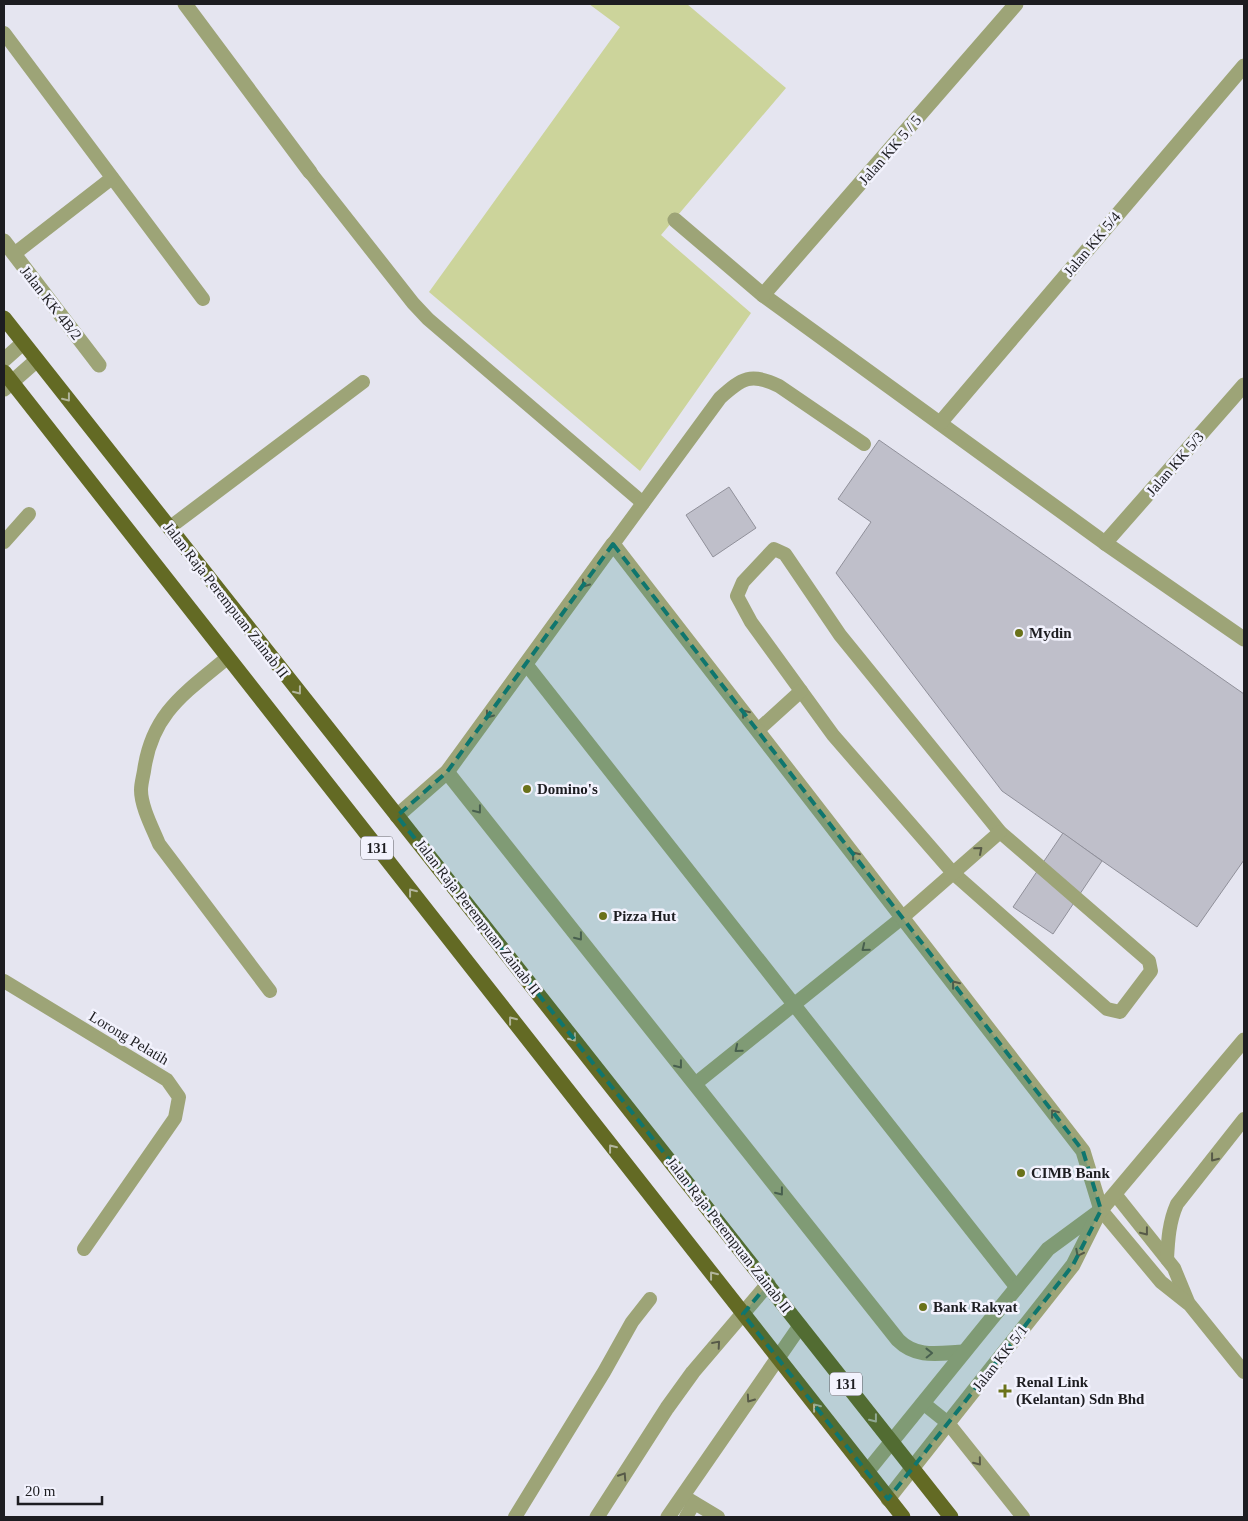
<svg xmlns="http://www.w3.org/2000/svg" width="1248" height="1521" font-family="'Times New Roman',serif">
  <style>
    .green { fill: #ccd49b }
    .building { fill: #bfbfca; stroke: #90909a }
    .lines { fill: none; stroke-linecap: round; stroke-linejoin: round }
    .lane { stroke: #9da477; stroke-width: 14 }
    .street { stroke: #9da477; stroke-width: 15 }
    .primary { stroke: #636a24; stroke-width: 15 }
    .oneway { stroke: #b2b59b }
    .oneway2 { stroke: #575a48 }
    .marked { fill: #0f766e; fill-opacity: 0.2; stroke: #0f766e; stroke-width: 4; stroke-dasharray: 10 6; stroke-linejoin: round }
    .poi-dot { fill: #6a721a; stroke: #f2f2fd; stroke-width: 2 }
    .labels { text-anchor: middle; stroke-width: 5; stroke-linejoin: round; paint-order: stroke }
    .shield { fill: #f2f2fd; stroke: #5d5d63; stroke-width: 1 }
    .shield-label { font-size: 14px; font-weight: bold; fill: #1d1d21 }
    .street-label { font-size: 15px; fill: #1d1d21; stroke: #f2f2fd }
    .poi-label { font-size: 15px; font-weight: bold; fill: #1d1d21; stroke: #f2f2fd; text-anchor: start }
  </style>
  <rect width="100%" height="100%" fill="#e5e5f0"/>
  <!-- green -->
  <polygon class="green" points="589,4 687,4 786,88 661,235 751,313 640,471 429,292 620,27"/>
  <!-- building -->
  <g class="building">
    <polygon points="879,440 1244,694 1244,860 1197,927 1002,791 836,573 871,522 838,499"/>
    <polygon points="729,487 756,528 713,557 686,515"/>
    <polygon points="1063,833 1102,861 1053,934 1013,907"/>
  </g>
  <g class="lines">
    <!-- lane -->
    <g class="lane">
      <polyline points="4,33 203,299"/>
      <polyline points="310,172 413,303 428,319 643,503"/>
      <polyline points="14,254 112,178"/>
      <polyline points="169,528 363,382"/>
      <polyline points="4,542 29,514"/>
      <path d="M613,544L720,398C742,378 751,372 779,386L864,444"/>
      <polygon points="774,549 785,554 840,635 1000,832 1149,961 1151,971 1120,1012 1107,1009 953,873 833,735 751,622 737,596 743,582"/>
      <path d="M227,658C185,693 152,713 144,771C143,777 141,784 141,790C141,807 153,829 159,844L270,991"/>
      <polyline points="526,664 1017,1288"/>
      <polyline points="758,730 801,691"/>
      <polyline points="4,981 167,1080 179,1097 175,1118 84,1249"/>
      <polyline points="695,1084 903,917 1000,832"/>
      <polyline points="1115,1194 1174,1268 1188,1302"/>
      <polyline points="1101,1210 1161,1282 1190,1305 1244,1372"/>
      <path d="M1167,1259C1168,1240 1169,1222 1177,1204L1244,1119"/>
      <polyline points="923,1403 948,1423 1023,1517"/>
      <polyline points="683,1496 718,1517"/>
      <polyline points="515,1517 604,1372 632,1322 650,1299"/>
      <polyline points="686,1517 694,1503"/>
    </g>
    <!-- street -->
    <g class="street">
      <polyline points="185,4 310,172"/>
      <polyline points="675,220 763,295 1105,543 1244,639"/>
      <polyline points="4,241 99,365"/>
      <polyline points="763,295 1016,4"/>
      <polyline points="4,360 23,343"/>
      <polyline points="4,389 37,360"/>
      <polyline points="940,423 1244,66"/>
      <polyline points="1105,543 1244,385"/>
      <path d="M447,772L898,1340C917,1359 940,1353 964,1352"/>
      <polyline points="397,816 447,772 613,544 1083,1151 1101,1210"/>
      <polyline points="867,1472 1048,1249 1101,1210 1244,1040"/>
      <polyline points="888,1499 1073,1265 1099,1213"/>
      <polyline points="597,1517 667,1408 693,1372 768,1284"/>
      <polyline points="668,1517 800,1326"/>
    </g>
    <!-- primary -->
    <g class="primary">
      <polyline points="4,318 951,1517"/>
      <polyline points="4,372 903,1517"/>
    </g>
  </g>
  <!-- one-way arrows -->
  <defs><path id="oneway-chevron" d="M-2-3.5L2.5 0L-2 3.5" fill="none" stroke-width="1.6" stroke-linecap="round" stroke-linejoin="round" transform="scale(1.25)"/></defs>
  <g class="oneway">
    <use href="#oneway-chevron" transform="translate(67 398) rotate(52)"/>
    <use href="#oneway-chevron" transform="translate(298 691) rotate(52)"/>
    <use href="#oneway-chevron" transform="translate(412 892) rotate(-128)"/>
    <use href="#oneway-chevron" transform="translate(512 1020) rotate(-128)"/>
    <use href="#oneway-chevron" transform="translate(573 1038) rotate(52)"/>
    <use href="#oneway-chevron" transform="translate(612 1148) rotate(-128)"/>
    <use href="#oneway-chevron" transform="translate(713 1275) rotate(-128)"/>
    <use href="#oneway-chevron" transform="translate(816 1407) rotate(-128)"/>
    <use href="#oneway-chevron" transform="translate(874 1419) rotate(52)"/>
  </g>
  <g class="oneway2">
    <use href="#oneway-chevron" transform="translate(585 584) rotate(126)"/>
    <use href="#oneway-chevron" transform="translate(745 713) rotate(-128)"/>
    <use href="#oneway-chevron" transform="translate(489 715) rotate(126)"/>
    <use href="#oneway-chevron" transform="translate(478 810) rotate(52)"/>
    <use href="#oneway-chevron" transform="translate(979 850) rotate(-41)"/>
    <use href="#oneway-chevron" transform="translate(855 855) rotate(-128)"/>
    <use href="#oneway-chevron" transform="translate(579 937) rotate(52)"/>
    <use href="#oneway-chevron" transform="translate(865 948) rotate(141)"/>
    <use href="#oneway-chevron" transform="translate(955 984) rotate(-128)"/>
    <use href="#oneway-chevron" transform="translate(738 1049) rotate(141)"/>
    <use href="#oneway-chevron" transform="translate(679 1065) rotate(52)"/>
    <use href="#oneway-chevron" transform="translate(1054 1113) rotate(-128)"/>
    <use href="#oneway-chevron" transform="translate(1214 1158) rotate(128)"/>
    <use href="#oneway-chevron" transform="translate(780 1192) rotate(52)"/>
    <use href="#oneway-chevron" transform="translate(1145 1232) rotate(52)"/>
    <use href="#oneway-chevron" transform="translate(1079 1253) rotate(117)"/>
    <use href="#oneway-chevron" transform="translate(717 1344) rotate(-49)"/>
    <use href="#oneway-chevron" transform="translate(929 1353) rotate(-1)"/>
    <use href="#oneway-chevron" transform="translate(750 1399) rotate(125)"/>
    <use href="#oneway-chevron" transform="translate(978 1462) rotate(51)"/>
    <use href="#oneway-chevron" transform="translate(623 1476) rotate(-57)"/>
  </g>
  <!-- marked area -->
  <path class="marked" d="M613,544L1083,1151L1101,1210L1073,1265L888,1499L743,1314L768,1284L397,816L447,772Z"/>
  <!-- markers -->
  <g class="poi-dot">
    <circle cx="1019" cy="633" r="5"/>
    <circle cx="527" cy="789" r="5"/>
    <circle cx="603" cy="916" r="5"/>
    <circle cx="1021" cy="1173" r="5"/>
    <circle cx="923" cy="1307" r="5"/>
    <path d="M1002.5 1383.5h5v5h5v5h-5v5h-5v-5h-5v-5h5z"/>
  </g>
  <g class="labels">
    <!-- shield labels -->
    <g class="shield">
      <rect x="361" y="836.5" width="32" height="23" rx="4"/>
      <rect x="830" y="1372.5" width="32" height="23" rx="4"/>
    </g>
    <g class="shield-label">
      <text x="377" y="853">131</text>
      <text x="846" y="1389">131</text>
    </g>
    <!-- street labels -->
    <g class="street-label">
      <text transform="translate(890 150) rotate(-49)" y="5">Jalan KK 5 / 5</text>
      <text transform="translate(1092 244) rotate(-50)" y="5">Jalan KK 5/4</text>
      <text transform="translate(51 303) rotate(52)" y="5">Jalan KK 4B/2</text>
      <text transform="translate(1175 464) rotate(-49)" y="5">Jalan KK 5/3</text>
      <text transform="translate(226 600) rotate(52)" y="5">Jalan Raja Perempuan Zainab II</text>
      <text transform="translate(478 917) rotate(52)" y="5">Jalan Raja Perempuan Zainab II</text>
      <text transform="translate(129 1038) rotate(31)" y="5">Lorong Pelatih</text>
      <text transform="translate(729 1235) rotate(52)" y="5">Jalan Raja Perempuan Zainab II</text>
      <text transform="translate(1000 1358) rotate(-52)" y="5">Jalan KK 5/1</text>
    </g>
    <!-- poi labels -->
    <g class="poi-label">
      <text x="1029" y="638">Mydin</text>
      <text x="537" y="794">Domino's</text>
      <text x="613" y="921">Pizza Hut</text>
      <text x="1031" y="1178">CIMB Bank</text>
      <text x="933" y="1312">Bank Rakyat</text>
      <text x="1016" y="1387">Renal Link<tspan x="1016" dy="17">(Kelantan) Sdn Bhd</tspan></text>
    </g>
  </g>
  <!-- border -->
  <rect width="1248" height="1521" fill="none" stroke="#1d1d21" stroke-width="10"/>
  <!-- scale -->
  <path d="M18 1496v8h84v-8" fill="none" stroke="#1d1d21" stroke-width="2.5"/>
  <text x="25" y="1496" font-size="15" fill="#1d1d21" stroke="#f2f2fd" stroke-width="4" paint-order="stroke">20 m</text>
</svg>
